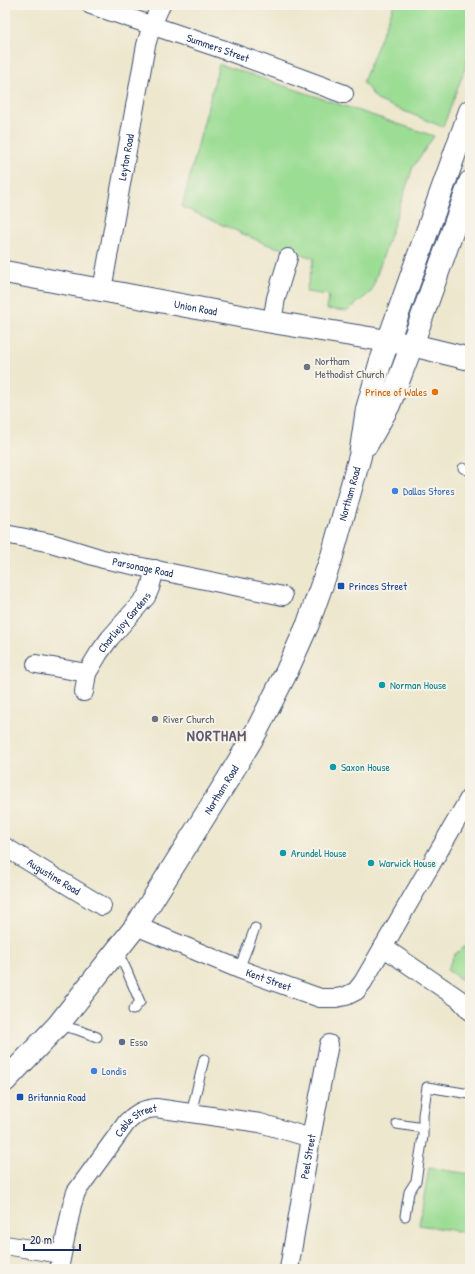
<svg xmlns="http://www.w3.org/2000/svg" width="475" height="1274" font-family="'Patrick Hand',sans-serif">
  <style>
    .green { fill: #9cdd94; stroke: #5c8679 }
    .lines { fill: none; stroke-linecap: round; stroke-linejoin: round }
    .lane-casing { stroke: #3a4b6f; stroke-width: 11 }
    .street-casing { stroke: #3a4b6f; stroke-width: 20 }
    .secondary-casing { stroke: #3a4b6f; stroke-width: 24 }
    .primary-casing { stroke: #3a4b6f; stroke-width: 24 }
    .lane { stroke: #fff; stroke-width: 9 }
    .street { stroke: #fff; stroke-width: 18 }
    .secondary { stroke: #fff; stroke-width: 22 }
    .primary { stroke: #fff; stroke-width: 22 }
    .worship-dot { fill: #6b7280; stroke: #f7f3e8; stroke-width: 1.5 }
    .food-dot { fill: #e8710a; stroke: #f7f3e8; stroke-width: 1.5 }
    .shop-dot { fill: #3f7fe0; stroke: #f7f3e8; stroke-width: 1.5 }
    .transit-dot { fill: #1a4fb4; stroke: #f7f3e8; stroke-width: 1.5 }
    .culture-dot { fill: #0f9aa8; stroke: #f7f3e8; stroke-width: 1.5 }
    .service-dot { fill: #5c6f8a; stroke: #f7f3e8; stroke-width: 1.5 }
    .labels { text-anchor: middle; stroke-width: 4; stroke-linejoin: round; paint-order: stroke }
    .street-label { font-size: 11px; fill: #1b2f5e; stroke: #f7f3e8 }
    .worship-label { font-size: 11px; fill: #5b616d; stroke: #f7f3e8; text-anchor: start }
    .food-label { font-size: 11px; fill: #c56008; stroke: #f7f3e8; text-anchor: end }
    .shop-label { font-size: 11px; fill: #366cbe; stroke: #f7f3e8; text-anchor: start }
    .transit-label { font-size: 11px; fill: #164399; stroke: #f7f3e8; text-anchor: start }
    .culture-label { font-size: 11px; fill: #0d838f; stroke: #f7f3e8; text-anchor: start }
    .service-label { font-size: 11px; fill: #4e5e75; stroke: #f7f3e8; text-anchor: start }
    .district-label { font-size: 15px; font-weight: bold; letter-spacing: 1px; fill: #5f5a72; stroke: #f7f3e8 }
  </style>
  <rect width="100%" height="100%" fill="#f7f3e8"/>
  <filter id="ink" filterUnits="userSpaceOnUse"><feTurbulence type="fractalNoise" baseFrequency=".025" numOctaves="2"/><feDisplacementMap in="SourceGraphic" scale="8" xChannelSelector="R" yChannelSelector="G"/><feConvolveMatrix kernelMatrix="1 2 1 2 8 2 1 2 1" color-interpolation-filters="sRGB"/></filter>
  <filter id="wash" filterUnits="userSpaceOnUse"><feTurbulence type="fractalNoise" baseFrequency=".012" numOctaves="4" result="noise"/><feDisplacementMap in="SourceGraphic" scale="16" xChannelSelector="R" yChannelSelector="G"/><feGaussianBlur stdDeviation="0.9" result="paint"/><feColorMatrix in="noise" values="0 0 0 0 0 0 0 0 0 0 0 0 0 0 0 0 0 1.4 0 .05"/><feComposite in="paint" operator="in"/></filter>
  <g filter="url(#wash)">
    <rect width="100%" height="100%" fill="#ede7cd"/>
    <!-- green -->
    <g class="green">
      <polygon points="394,5 470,5 470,55 443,127 377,100 363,82"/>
      <polygon points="219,64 434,136 413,167 371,292 347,311 327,309 329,295 306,292 314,258 266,244 182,207"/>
      <polygon points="470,942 470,985 447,970 454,955"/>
      <polygon points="429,1168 470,1174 470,1233 419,1225"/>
    </g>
  </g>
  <g filter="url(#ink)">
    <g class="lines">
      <!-- lane casing -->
      <g class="lane-casing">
        <g id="lane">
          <polyline points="463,468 470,471"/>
          <polyline points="117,951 126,969 140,1002 133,1010"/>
          <polyline points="239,969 255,928"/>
          <polyline points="58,1025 78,1030 97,1037"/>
          <polyline points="191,1114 204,1059"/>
          <polyline points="397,1124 423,1128"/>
          <polyline points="405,1216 409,1192 416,1181 423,1136 423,1115 427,1087 470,1094"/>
        </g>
      </g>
      <!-- street casing -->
      <g class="street-casing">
        <g id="street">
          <path id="s1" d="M91,5L222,49L344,94"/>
          <path id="s2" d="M102,290L146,45L152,25L161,5"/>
          <polyline points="272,322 276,298 288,258"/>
          <path id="s3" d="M5,534L51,543L103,559L283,596"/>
          <polyline points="36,664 87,673 84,692"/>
          <path id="s4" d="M87,673L99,653L110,638L146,597L150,588L155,569"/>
          <path id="s5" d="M5,847L102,906"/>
          <path id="s6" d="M136,926L239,969L320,998H336L346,996L356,991L363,982L470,797"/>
          <polyline points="383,947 459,999 470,1011"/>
          <polyline points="5,1245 61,1254"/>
          <path id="s7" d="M59,1269L72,1205L76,1192L127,1122C137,1113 143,1109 156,1108L260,1123L311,1138"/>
          <path id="s8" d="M289,1269L311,1138L329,1044"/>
        </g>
      </g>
      <!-- secondary casing -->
      <g class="secondary-casing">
        <g id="secondary">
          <path id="s9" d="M5,272L272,322L412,345L470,359"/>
        </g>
      </g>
      <!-- primary casing -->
      <g class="primary-casing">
        <g id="primary">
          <polyline points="367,444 389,405 393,395 412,345 470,182"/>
          <path id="s10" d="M5,1081L58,1025L136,926L228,779L256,732L286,673L308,624L332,556L360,456L367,409L380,364L470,111"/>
        </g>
      </g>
      <!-- lane -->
      <use href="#lane" class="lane"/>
      <!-- street -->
      <use href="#street" class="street"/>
      <!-- secondary -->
      <use href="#secondary" class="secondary"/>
      <!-- primary -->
      <use href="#primary" class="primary"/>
    </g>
  </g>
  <!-- markers -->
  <g class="worship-dot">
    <circle cx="307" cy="367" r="4"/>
    <circle cx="155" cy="719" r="4"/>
  </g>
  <circle class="food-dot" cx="435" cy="392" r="4"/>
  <g class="shop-dot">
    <circle cx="395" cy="491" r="4"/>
    <circle cx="94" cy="1071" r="4"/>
  </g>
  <g class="transit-dot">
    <rect x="337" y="582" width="8" height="8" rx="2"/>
    <rect x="16" y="1093" width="8" height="8" rx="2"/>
  </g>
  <g class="culture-dot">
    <circle cx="382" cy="685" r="4"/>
    <circle cx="333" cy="767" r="4"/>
    <circle cx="283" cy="853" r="4"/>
    <circle cx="371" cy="863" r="4"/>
  </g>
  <circle class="service-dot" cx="122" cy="1042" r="4"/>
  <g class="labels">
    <!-- street labels -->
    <g class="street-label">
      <text dy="4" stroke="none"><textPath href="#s1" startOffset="134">Summers Street</textPath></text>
      <text dy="4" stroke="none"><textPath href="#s2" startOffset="135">Leyton Road</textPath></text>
      <text dy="4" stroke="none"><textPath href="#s9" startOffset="194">Union Road</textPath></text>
      <text dy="4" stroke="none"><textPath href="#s10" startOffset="688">Northam Road</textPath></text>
      <text dy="4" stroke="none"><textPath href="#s3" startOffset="142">Parsonage Road</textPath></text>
      <text dy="4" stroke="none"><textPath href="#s4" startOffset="63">Charliejoy Gardens</textPath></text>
      <text dy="4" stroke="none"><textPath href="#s10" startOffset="364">Northam Road</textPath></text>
      <text dy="4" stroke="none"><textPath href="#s5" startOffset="57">Augustine Road</textPath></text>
      <text dy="4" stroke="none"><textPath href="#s6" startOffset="143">Kent Street</textPath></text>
      <text dy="4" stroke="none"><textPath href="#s7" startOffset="174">Cable Street</textPath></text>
      <text dy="4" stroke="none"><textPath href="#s8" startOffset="114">Peel Street</textPath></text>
    </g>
    <!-- worship labels -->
    <g class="worship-label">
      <text x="315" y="365">Northam<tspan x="315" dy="13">Methodist Church</tspan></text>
      <text x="163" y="723">River Church</text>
    </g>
    <!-- food labels -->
    <g class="food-label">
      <text x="427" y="396">Prince of Wales</text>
    </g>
    <!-- shop labels -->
    <g class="shop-label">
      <text x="403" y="495">Dallas Stores</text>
      <text x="102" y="1075">Londis</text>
    </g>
    <!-- transit labels -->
    <g class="transit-label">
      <text x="349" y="590">Princes Street</text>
      <text x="28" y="1101">Britannia Road</text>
    </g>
    <!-- culture labels -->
    <g class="culture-label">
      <text x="390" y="689">Norman House</text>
      <text x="341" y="771">Saxon House</text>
      <text x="291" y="857">Arundel House</text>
      <text x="379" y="867">Warwick House</text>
    </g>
    <!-- service labels -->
    <g class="service-label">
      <text x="130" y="1046">Esso</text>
    </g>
    <!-- district labels -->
    <g class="district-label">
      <text x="217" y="741">NORTHAM</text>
    </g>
  </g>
  <!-- margin -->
  <rect width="475" height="1274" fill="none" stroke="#f7f3e8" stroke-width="20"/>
  <!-- scale -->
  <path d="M24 1244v6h56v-6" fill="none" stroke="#1b2f5e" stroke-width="2"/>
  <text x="30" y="1244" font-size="12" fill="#1b2f5e" stroke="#f7f3e8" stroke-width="3" paint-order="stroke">20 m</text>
</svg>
